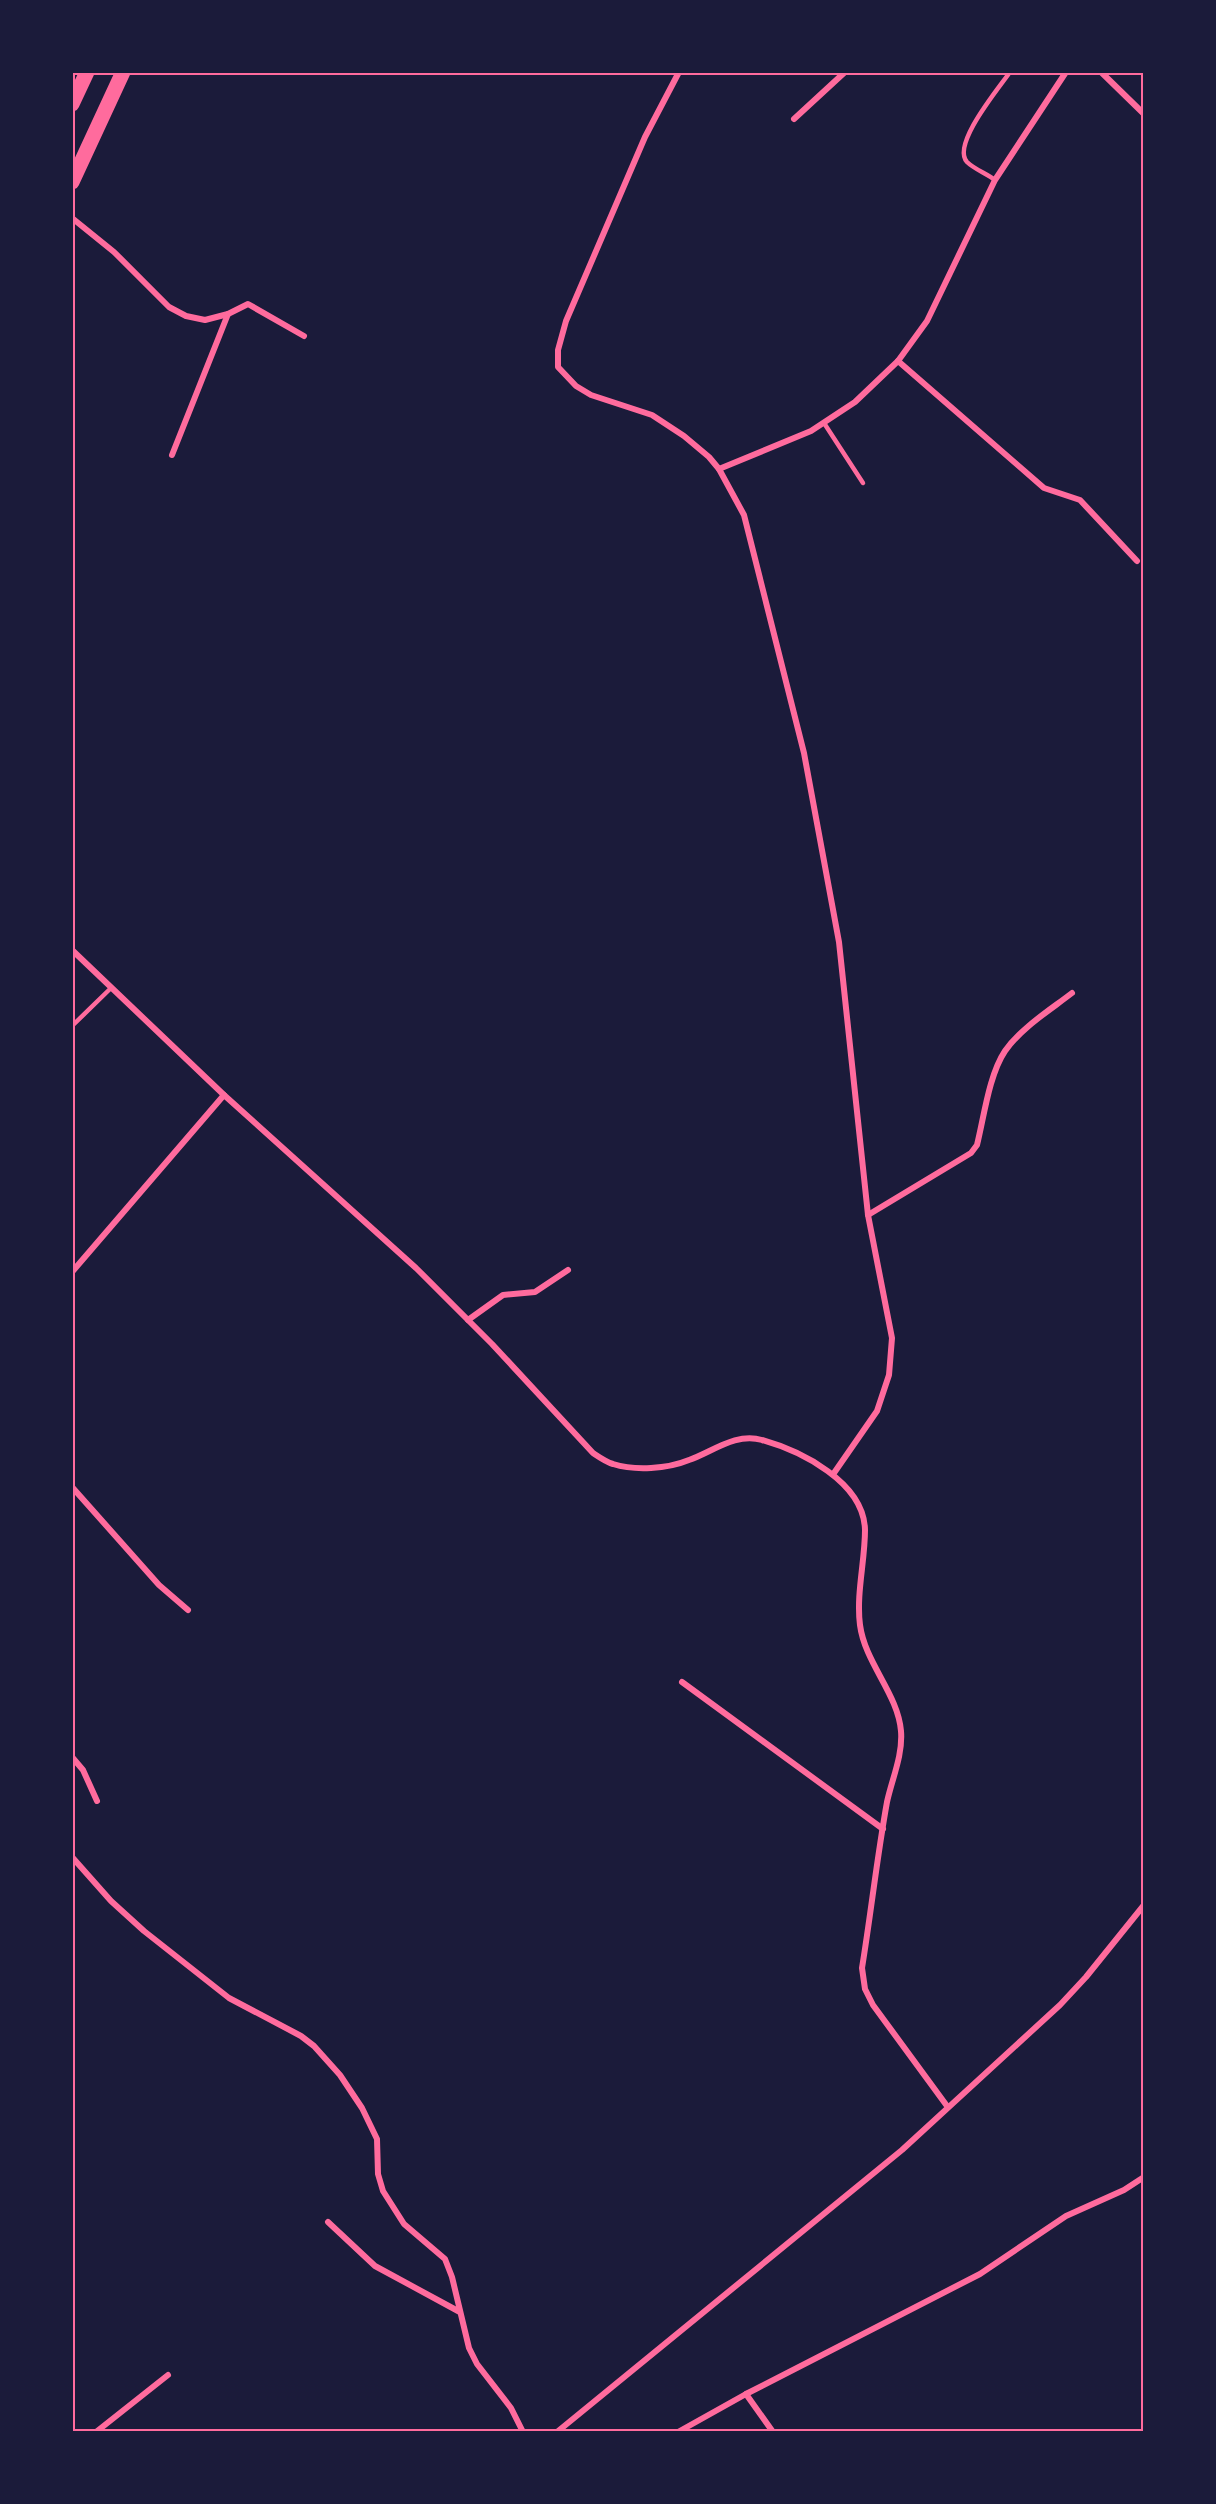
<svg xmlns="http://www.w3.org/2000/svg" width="1216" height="2504" font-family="Commissioner,sans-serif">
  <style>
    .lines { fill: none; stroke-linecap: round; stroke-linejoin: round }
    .service { stroke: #ff6b9d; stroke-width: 4.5 }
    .minor { stroke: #ff6b9d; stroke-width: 6 }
    .primary { stroke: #ff6b9d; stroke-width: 15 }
    .neatline { fill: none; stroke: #ff6b9d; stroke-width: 2 }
  </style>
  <rect width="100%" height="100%" fill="#1b1b3a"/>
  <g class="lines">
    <!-- service -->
    <g class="service">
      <path d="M995,180C987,174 974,169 967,162C951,145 999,88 1010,72"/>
      <polyline points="824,423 863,483"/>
      <polyline points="72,1026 111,988"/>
    </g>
    <!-- minor -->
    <g class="minor">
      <polyline points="679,72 645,137 566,321 558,350 558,367 576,386 591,395 652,415 684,436 709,457 719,469 744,515 804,753 839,942 868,1215 892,1338 889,1375 877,1411 834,1473"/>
      <polyline points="1101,72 1144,114"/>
      <polyline points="794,119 845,72"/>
      <polyline points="72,218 114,252 169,307 186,316 205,320 228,314 248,304 304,336"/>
      <polyline points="898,361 1044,488 1080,500 1137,561"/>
      <polyline points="172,455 228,314"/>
      <polyline points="719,469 811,431 855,402 898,361 927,321 995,180 1066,72"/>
      <path d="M72,950L224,1095L416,1268L492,1344L593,1453C599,1457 606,1462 613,1464C635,1471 667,1469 689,1460C712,1452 736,1432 762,1440C801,1451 864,1482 865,1530C865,1561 856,1594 860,1625C865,1663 898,1694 901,1731C903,1755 892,1779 887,1802C877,1857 871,1913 862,1968L865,1989L873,2005L947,2106"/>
      <path d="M868,1215L971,1153L977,1145C984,1117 989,1075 1005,1051C1021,1028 1050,1010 1072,993"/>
      <polyline points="72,1272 224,1095"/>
      <polyline points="468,1320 503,1295 535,1292 568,1270"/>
      <polyline points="72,1487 159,1585 188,1610"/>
      <polyline points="682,1682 883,1829"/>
      <polyline points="72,1757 83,1770 97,1801"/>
      <polyline points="72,1857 111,1901 144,1931 229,1998 301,2036 314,2046 340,2075 362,2108 377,2139 378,2174 383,2191 404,2224 445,2259 452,2277 469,2348 477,2364 511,2408 523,2432"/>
      <polyline points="328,2222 375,2266 458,2311"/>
      <polyline points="746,2394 773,2432"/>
      <polyline points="96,2432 168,2375"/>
      <polyline points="557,2432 902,2150 1060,2005 1086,1977 1144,1905"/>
      <polyline points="678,2432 746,2394 980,2274 1066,2216 1124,2190 1144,2177"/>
    </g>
    <!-- primary -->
    <g class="primary">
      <polyline points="72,104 87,72"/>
      <polyline points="72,182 123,72"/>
    </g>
  </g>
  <!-- border -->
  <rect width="1216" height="2504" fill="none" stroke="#1b1b3a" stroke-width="147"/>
  <rect x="74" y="74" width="1068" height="2356" class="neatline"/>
</svg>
